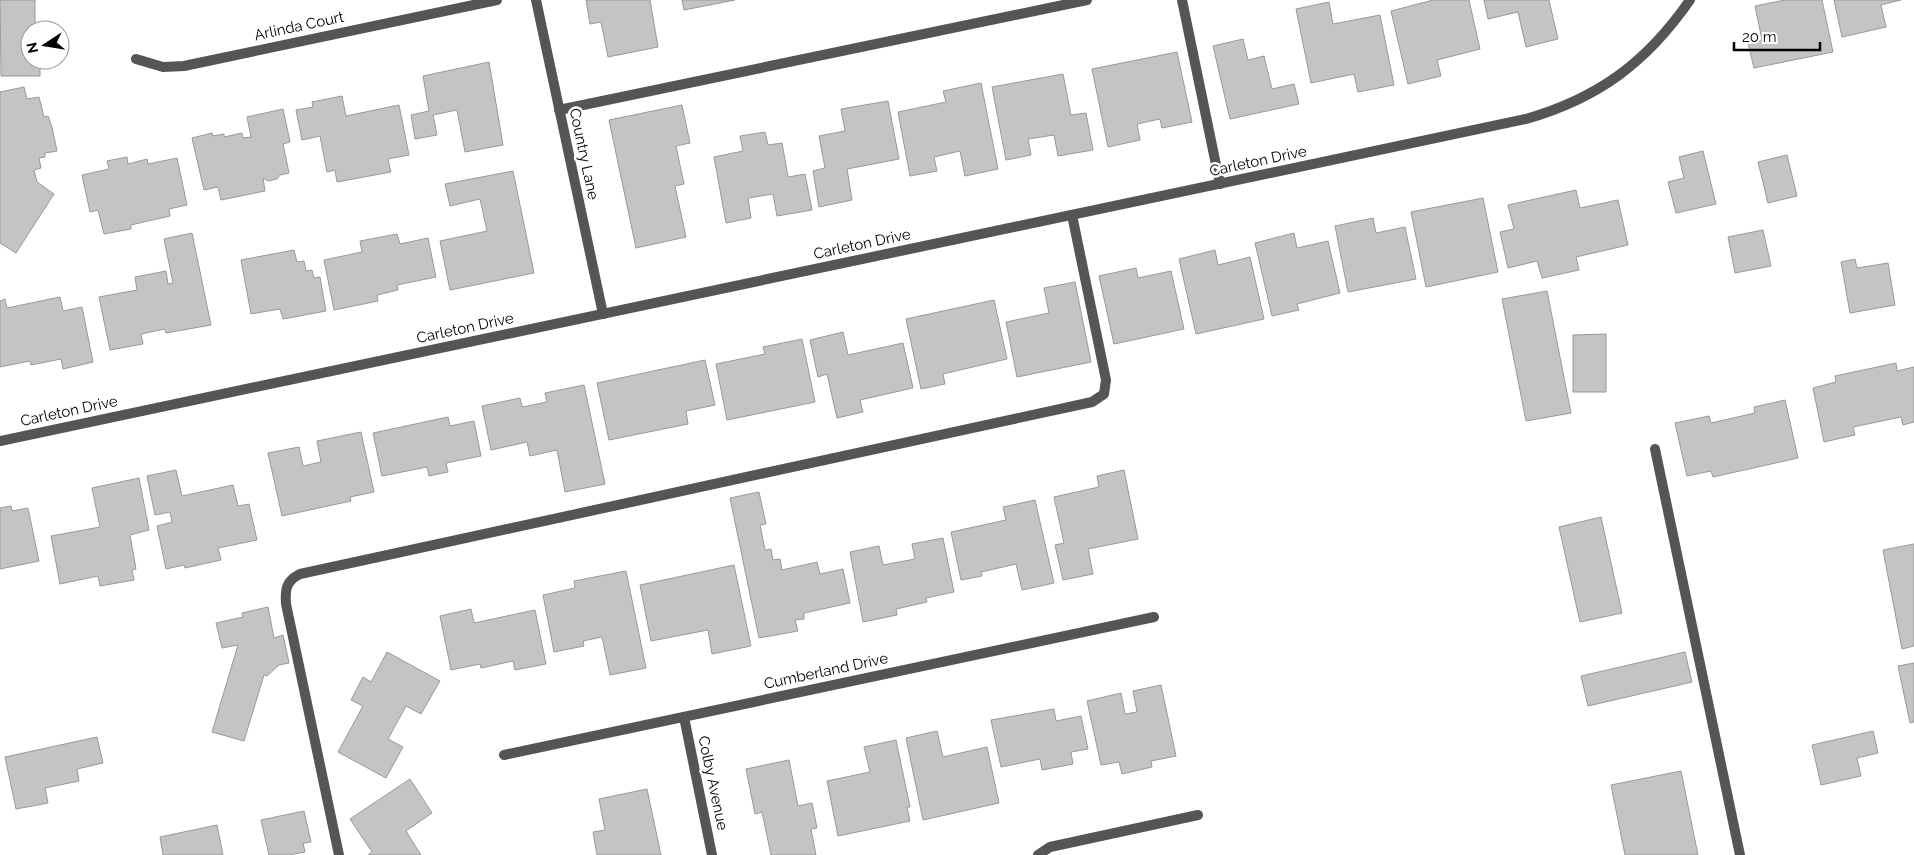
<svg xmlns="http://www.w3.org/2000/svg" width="1914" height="855" font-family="Raleway,sans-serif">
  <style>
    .building { fill: #c4c4c4; stroke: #999 }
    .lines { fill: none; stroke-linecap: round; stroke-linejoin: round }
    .service { stroke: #555; stroke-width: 10 }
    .minor { stroke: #555; stroke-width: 10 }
    .labels { text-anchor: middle; stroke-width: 5; stroke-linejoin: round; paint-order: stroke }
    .street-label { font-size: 15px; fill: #000; stroke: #fff }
  </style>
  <rect width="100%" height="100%" fill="#fff"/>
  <!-- building -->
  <g class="building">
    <polygon points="0,0 35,0 35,30 30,30 30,60 40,60 40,76 1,76"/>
    <polygon points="586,0 650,0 658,47 608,57 601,22 590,24"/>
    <polygon points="682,0 735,0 684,10"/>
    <polygon points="1433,0 1469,0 1480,49 1437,60 1441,76 1408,84 1391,11"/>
    <polygon points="1484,0 1549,0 1558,39 1526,47 1518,12 1488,19"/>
    <polygon points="1785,0 1822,0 1833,52 1754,68 1748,43 1762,40 1755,6"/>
    <polygon points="1834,0 1901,0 1881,5 1886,27 1842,37"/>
    <polygon points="1329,2 1333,24 1380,15 1394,85 1358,92 1354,74 1311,83 1296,9"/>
    <polygon points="1243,39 1248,60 1264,56 1272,89 1294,84 1299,104 1230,119 1213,46"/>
    <polygon points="1177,52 1192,122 1162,128 1160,119 1137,124 1140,140 1108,147 1092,69"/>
    <polygon points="489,62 503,145 465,152 457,110 433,115 437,135 415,139 411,115 429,111 423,76"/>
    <polygon points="1063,74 1071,115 1086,113 1093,150 1058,156 1054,135 1028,139 1031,155 1006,160 992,87"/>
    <polygon points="981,83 998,169 965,176 960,151 934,157 937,171 910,176 898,112 946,102 943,91"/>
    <polygon points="24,87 27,99 39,97 44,117 48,116 52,127 57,151 45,153 45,157 39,158 41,168 34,170 37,182 54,194 16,253 0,243 0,92"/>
    <polygon points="342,96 346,116 399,105 409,155 388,159 391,172 337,182 335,170 327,172 320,136 302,140 296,110 313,107 312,102"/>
    <polygon points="888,101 899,159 847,169 852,200 819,207 813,171 825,168 819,136 845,131 841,109"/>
    <polygon points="682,105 690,143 676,146 684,184 675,186 686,237 636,248 609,120"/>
    <polygon points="283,109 290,142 283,144 289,173 280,175 277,179 268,181 263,178 265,191 221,200 218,187 204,190 192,138 212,133 213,136 224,134 224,137 242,133 243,138 251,137 247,117"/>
    <polygon points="765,132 768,145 782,143 788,177 805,174 812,210 777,216 773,194 748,198 751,218 726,223 714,157 743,151 740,136"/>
    <polygon points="1703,151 1716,204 1676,213 1668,182 1684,178 1679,157"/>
    <polygon points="1787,155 1797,196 1768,203 1758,162"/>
    <polygon points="127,157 128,164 147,159 148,164 177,158 187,205 169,209 170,216 131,225 131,229 104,234 98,210 90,212 82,175 109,169 107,161"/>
    <polygon points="513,171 534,273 450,290 440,241 487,231 480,199 450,206 445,184"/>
    <polygon points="1576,190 1580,208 1618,200 1628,245 1576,257 1579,270 1542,278 1537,261 1508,268 1500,232 1514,229 1508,205"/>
    <polygon points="1483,198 1498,272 1426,287 1411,212"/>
    <polygon points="1373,218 1376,233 1405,227 1416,279 1348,292 1335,226"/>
    <polygon points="1763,230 1771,266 1735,273 1728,237"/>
    <polygon points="192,233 211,325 166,333 165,329 141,334 143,344 110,350 99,297 137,290 135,277 166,271 168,284 173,283 164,239"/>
    <polygon points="1294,233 1297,248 1328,241 1340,293 1297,304 1299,310 1272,316 1255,243"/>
    <polygon points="397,234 400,244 428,238 436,277 397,285 398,290 377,295 378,301 334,310 324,260 362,252 360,241"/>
    <polygon points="294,250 297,262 304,261 306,271 312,270 314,278 320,277 326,311 283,319 280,309 251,314 241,260"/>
    <polygon points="1215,250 1218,265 1250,257 1264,319 1196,334 1179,259"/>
    <polygon points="1855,259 1857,268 1888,263 1895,305 1850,313 1841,262"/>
    <polygon points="1136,268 1138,278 1171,271 1184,329 1114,344 1099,276"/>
    <polygon points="1075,282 1091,362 1017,377 1006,322 1049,313 1044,288"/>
    <polygon points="1547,291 1571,413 1526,421 1502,299"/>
    <polygon points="60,297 63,311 82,307 93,362 63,369 61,359 31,365 30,361 0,367 0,301 5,299 7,308"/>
    <polygon points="994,300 1007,359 943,374 945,384 921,389 906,319"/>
    <polygon points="843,332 848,355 903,343 913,388 860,400 863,412 837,418 827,374 818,377 810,340"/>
    <polygon points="1606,334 1606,392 1573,392 1573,335"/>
    <polygon points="802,339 815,402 727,420 716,364 765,354 763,347"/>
    <polygon points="705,360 715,405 686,411 688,424 609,440 597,383"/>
    <polygon points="1896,363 1897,371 1914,367 1914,422 1903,425 1901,417 1853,427 1855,435 1824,442 1813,388 1836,382 1835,376"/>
    <polygon points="584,385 605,484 565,492 557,450 530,456 527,442 491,450 482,406 520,398 522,407 547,402 545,393"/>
    <polygon points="1785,400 1798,458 1713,477 1711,471 1687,476 1675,423 1709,416 1711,423 1755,413 1754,407"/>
    <polygon points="448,417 450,426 474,421 481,456 446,463 448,472 429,476 427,467 382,476 373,433"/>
    <polygon points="361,432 374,492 350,497 351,501 282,516 268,453 299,447 303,466 321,462 317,441"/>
    <polygon points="176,470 182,496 233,485 238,506 249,504 257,540 218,548 221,560 185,568 184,565 166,569 157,526 172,522 170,512 155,515 147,476"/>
    <polygon points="1124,470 1138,539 1088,549 1093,574 1063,580 1055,545 1064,543 1054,497 1099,487 1097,476"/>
    <polygon points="139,478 149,530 130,535 136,569 132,570 134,580 100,586 98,576 60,584 51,536 100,527 92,488"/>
    <polygon points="759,492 766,524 760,525 765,550 771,549 773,560 780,559 782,570 817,562 820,574 843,569 850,603 804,613 804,619 795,620 798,631 759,638 730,498"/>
    <polygon points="1035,500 1054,583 1022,590 1016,564 981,572 982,576 961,580 951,532 1006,520 1003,507"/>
    <polygon points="11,506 12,511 28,508 39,561 0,569 0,508"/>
    <polygon points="1601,517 1622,613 1580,622 1559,527"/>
    <polygon points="943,538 954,592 926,598 927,602 896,609 897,615 863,622 850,552 879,546 883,565 915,559 912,544"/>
    <polygon points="1914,544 1914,646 1902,649 1883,550"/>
    <polygon points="734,565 751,646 712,654 708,630 651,641 640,585"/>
    <polygon points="626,571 646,668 610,675 602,637 583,641 584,646 554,652 543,595 575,588 574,581"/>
    <polygon points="268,607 274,638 283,635 289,663 279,665 267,676 264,675 244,741 212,732 238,645 222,648 216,623 243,617 242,613"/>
    <polygon points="471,609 474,623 535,610 546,664 515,670 513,661 481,668 480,664 451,670 440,616"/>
    <polygon points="387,652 440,681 421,714 406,706 388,739 403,747 386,778 338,752 363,706 351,700 363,677 371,682"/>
    <polygon points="1685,652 1692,682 1588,706 1581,676"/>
    <polygon points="1914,663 1914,722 1910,723 1898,666"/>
    <polygon points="1161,685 1176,756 1151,761 1152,767 1122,774 1119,762 1101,765 1087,701 1121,693 1125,714 1137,712 1133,691"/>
    <polygon points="1054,709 1056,721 1081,716 1088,749 1071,752 1073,764 1042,770 1040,759 1001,767 991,720"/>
    <polygon points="937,731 943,757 987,747 999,803 923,820 906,738"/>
    <polygon points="1873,731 1878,753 1857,758 1861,776 1821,785 1812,745"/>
    <polygon points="97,737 103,763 77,769 79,781 45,788 48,803 16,809 5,757"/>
    <polygon points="896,740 910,807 907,807 910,821 838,836 827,781 870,772 864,747"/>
    <polygon points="789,760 798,806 812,803 817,828 811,829 816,855 771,855 762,812 755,814 746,769"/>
    <polygon points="1681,771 1698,855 1625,855 1611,785"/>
    <polygon points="410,779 432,813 406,831 421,855 368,855 372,852 350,819"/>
    <polygon points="647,789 661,855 597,855 593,832 605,830 599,799"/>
    <polygon points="304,811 311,842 303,843 305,852 289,855 269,855 261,820"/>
    <polygon points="217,825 223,855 163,855 160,837"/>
  </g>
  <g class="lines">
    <!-- service -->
    <g class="service">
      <polyline points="1182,0 1220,184"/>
      <polyline points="559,110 1087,0"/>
      <polyline points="1655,449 1740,855"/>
      <path d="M339,855L286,604C285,589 286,581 300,574L1092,402L1104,394L1106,380L1072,215"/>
      <polyline points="1038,855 1050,847 1198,815"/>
    </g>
    <!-- minor -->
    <g class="minor">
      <polyline points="536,0 603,314"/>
      <polyline points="136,59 163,67 184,66 497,0"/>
      <path d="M0,441L1526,119C1599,98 1647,62 1690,0"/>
      <polyline points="684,717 712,855"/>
      <polyline points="504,755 1154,617"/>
    </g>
  </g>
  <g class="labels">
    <!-- street labels -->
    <g class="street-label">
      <text transform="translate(299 26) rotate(-12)" y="5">Arlinda Court</text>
      <text transform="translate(584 154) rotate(78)" y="5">Country Lane</text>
      <text transform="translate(1258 161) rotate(-12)" y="5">Carleton Drive</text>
      <text transform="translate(862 244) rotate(-12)" y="5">Carleton Drive</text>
      <text transform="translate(465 328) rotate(-12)" y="5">Carleton Drive</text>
      <text transform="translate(69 411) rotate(-12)" y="5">Carleton Drive</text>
      <text transform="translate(826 671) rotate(-12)" y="5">Cumberland Drive</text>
      <text transform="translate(713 783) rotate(78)" y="5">Colby Avenue</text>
    </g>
  </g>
  <!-- north arrow -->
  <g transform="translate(45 45) rotate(258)"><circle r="24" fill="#ffffff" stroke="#999999"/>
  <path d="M0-4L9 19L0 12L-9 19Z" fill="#000000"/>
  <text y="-8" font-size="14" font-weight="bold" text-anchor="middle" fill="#000000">N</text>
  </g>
  <!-- scale -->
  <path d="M1734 42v8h86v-8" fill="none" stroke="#000000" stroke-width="2.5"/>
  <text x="1742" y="42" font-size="15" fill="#000000" stroke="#ffffff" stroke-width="4" paint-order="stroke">20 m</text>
</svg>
